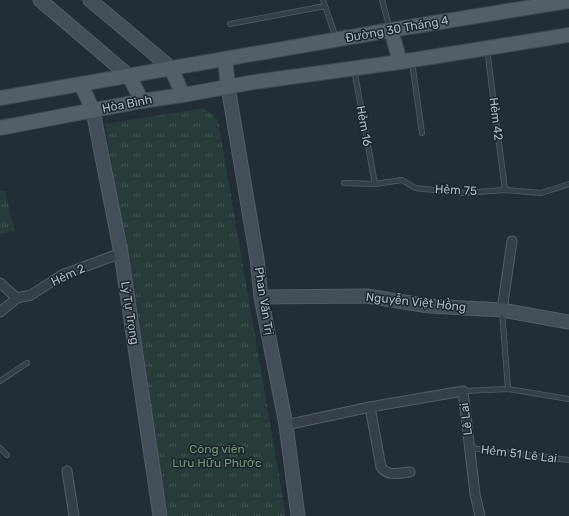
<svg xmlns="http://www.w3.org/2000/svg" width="569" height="516" font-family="Rubik,sans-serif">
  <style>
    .grass { fill: url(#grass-tufts) }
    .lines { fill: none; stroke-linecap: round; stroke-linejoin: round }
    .lane-casing { stroke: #535d65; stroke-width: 6 }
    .street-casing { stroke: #535d65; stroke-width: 11 }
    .secondary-casing { stroke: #535d65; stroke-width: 15 }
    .primary-casing { stroke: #3f4850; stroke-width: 16 }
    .lane { stroke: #363f47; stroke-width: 4.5 }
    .street { stroke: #363f47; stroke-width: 9 }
    .secondary { stroke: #444e59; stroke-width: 13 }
    .primary { stroke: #545e67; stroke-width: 14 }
    .labels { text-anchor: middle; stroke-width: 3; stroke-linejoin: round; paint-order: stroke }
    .street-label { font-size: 12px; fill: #b0bac3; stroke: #1b242b }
    .park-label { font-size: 12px; fill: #719776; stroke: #1b242b }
  </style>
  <defs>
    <pattern id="grass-tufts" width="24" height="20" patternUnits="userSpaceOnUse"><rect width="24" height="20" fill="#273b39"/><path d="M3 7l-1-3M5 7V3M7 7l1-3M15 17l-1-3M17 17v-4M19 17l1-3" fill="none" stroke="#445554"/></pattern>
  </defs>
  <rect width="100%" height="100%" fill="#222d36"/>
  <!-- grass -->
  <g class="grass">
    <polygon points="204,108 218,120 286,516 168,516 105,124"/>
    <polygon points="0,191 5,191 15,231 0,234"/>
  </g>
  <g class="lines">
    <!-- lane casing -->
    <g class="lane-casing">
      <g id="lane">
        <polyline points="323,0 336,38"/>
        <polyline points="382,0 390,29"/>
        <polyline points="230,24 325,6"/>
        <polyline points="487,49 505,190"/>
        <polyline points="412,62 422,133"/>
        <polyline points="354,69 375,184"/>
        <polyline points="344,183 375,184 402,180 415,188 464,193 505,190 541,193 569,184"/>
        <polyline points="502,311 508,389"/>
        <polyline points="0,381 27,363"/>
        <polyline points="463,391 508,389 569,399"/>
        <polyline points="0,448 7,455"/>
        <polyline points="470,448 569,460"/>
      </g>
    </g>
    <!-- street casing -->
    <g class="street-casing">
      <g id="street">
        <polyline points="0,283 17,298"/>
        <polyline points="502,310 512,241"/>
        <polyline points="0,312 17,298 31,295 62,275 121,253"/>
        <path d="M370,407L381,467C388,477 399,473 410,472"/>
        <polyline points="286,425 370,407 463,391 475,494 480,516"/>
        <polyline points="67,471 74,516"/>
      </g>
    </g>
    <!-- secondary casing -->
    <g class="secondary-casing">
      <g id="secondary">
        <polyline points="40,0 129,76"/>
        <polyline points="90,0 171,68"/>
        <polyline points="228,87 257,259 261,297 286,425 298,516"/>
        <polyline points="93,111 121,253 160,516"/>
        <polyline points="261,297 367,296 429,306 502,310 569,322"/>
      </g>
    </g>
    <!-- primary casing -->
    <g class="primary-casing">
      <g id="primary">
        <polyline points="391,30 400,62"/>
        <polyline points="225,59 228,87"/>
        <polyline points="171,68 183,95"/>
        <polyline points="129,76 142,101"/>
        <polyline points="81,84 93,111"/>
        <polyline points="0,98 391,30 569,1"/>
        <polyline points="0,128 142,101 183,95 254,82 400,62 569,35"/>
      </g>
    </g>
    <!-- lane -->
    <use href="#lane" class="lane"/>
    <!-- street -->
    <use href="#street" class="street"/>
    <!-- secondary -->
    <use href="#secondary" class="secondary"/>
    <!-- primary -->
    <use href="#primary" class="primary"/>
  </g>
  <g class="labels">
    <!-- street labels -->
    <g class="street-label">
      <text transform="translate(397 29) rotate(-10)" y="4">Đường 30 Tháng 4</text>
      <text transform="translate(127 104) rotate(-11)" y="4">Hòa Bình</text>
      <text transform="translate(496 119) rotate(83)" y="4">Hẻm 42</text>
      <text transform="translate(364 126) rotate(80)" y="4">Hẻm 16</text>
      <text transform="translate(456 190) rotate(3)" y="4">Hẻm 75</text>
      <text transform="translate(68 275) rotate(-25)" y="4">Hẻm 2</text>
      <text transform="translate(264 301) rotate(81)" y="4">Phan Văn Trị</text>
      <text transform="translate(416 302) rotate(6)" y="4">Nguyễn Việt Hồng</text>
      <text transform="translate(130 313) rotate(81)" y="4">Lý Tự Trọng</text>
      <text transform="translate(466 419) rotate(-97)" y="4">Lê Lai</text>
      <text transform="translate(519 454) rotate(7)" y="4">Hẻm 51 Lê Lai</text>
    </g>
    <!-- park labels -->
    <g class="park-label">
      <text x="217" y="453">Công viên<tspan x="217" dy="14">Lưu Hữu Phước</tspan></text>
    </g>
  </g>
</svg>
